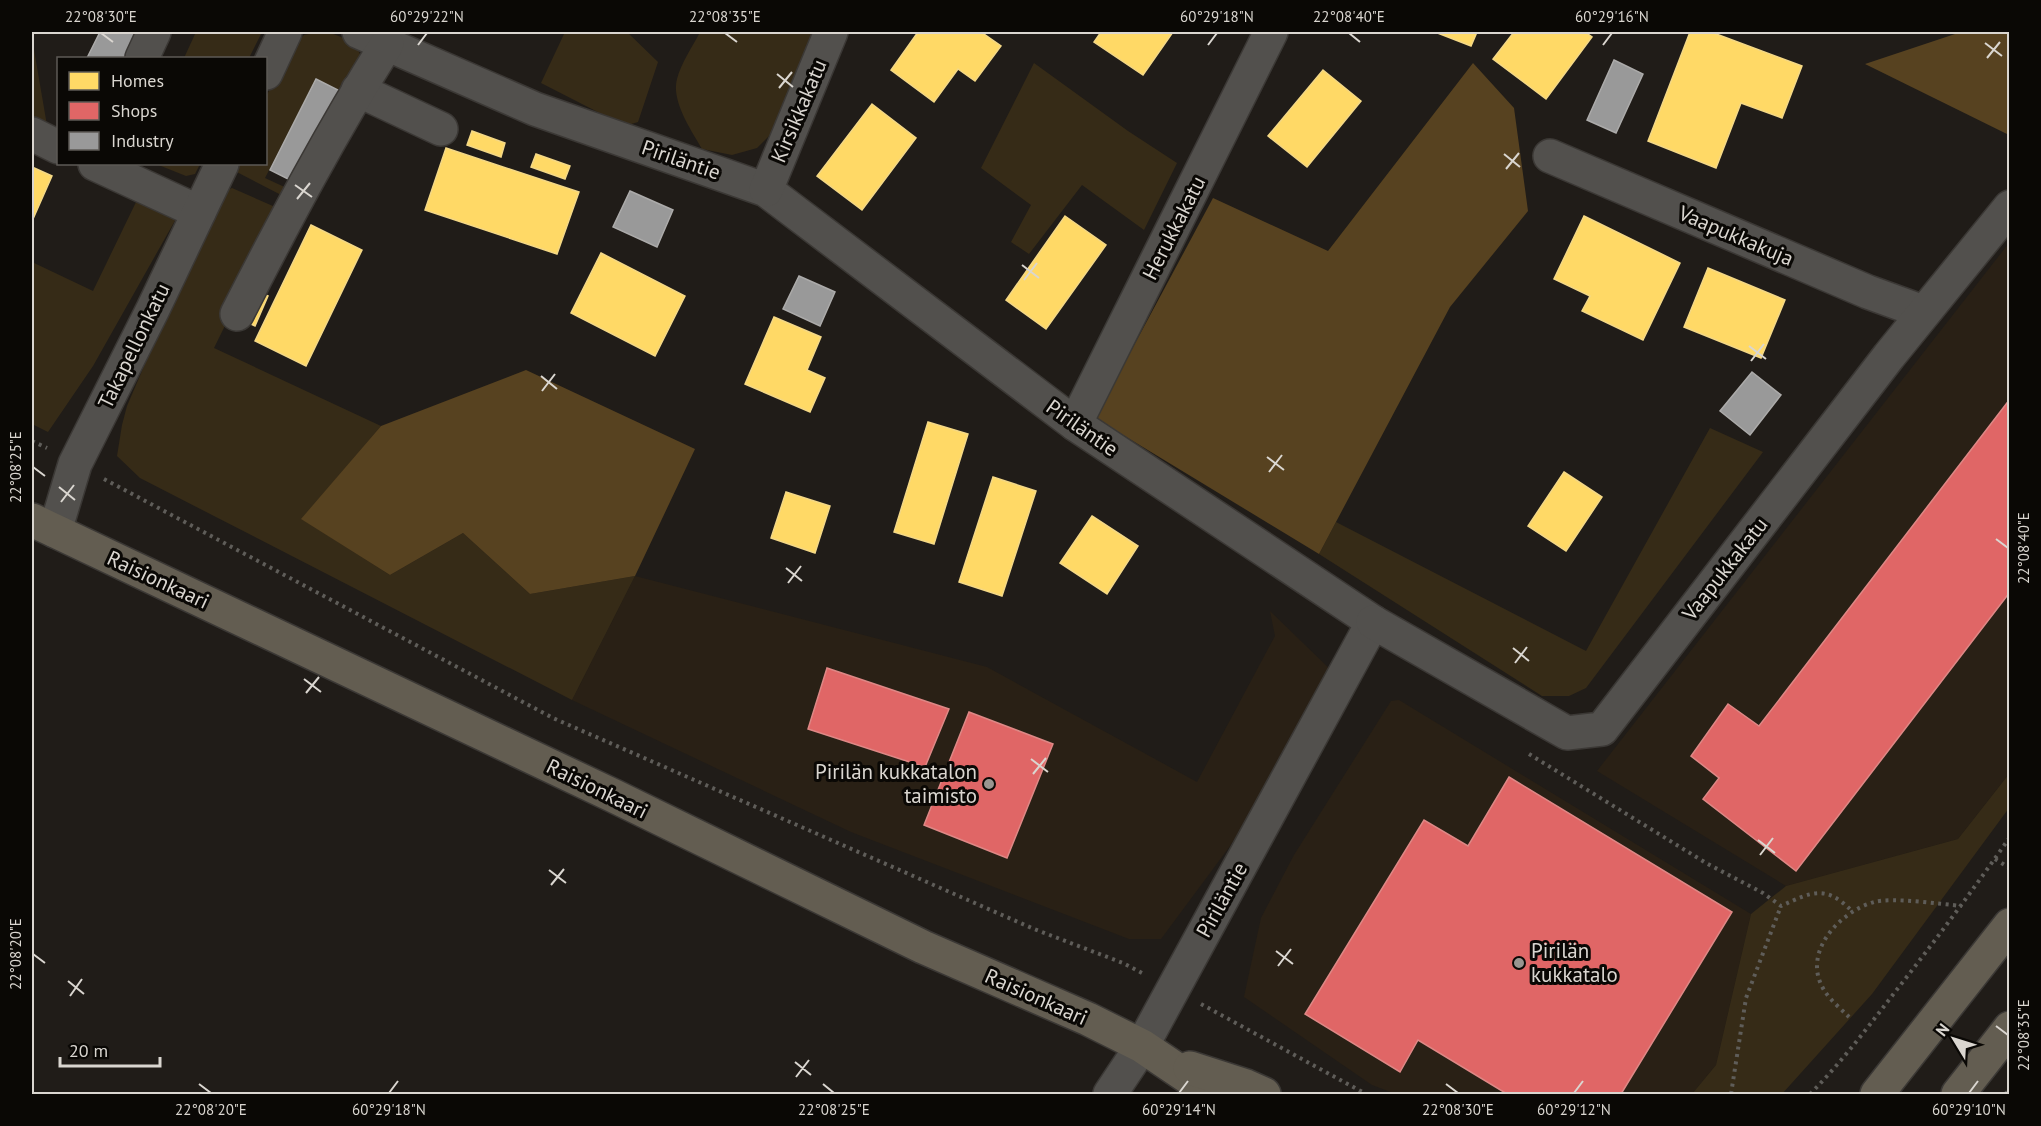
<svg xmlns="http://www.w3.org/2000/svg" width="2041" height="1126" font-family="'PT Sans',sans-serif">
  <style>
    .built { fill: #292015 }
    .green { fill: #362b17 }
    .forest { fill: #574220 }
    .homes { fill: #ffd966; stroke: #f4d886; stroke-width: 1.5 }
    .shops { fill: #e06666; stroke: #de8886; stroke-width: 1.5 }
    .industry { fill: #999; stroke: #acabaa; stroke-width: 1.5 }
    .lines { fill: none; stroke-linecap: round; stroke-linejoin: round }
    .minor-casing { stroke: #3b3835; stroke-width: 36 }
    .major-casing { stroke: #3b3835; stroke-width: 36 }
    .path { stroke: #5f5d59; stroke-width: 4; stroke-dasharray: 3 4.5; stroke-linecap: butt }
    .minor { stroke: #52504d; stroke-width: 33 }
    .major { stroke: #635d51; stroke-width: 33 }
    .ticks { fill: none; stroke: #dad6d0; stroke-width: 2 }
    .poi-dot { fill: #999590; stroke: #0a0805; stroke-width: 2 }
    .labels { text-anchor: middle; stroke-width: 6; stroke-linejoin: round; paint-order: stroke }
    .street-label { font-size: 21px; fill: #dad6d0; stroke: #0a0805 }
    .poi-label { font-size: 21px; fill: #dad6d0; stroke: #0a0805; text-anchor: end }
    .neatline { fill: none; stroke: #dad6d0; stroke-width: 2 }
    .ticks-label { font-size: 15px; text-anchor: middle; fill: #dad6d0 }
  </style>
  <rect width="100%" height="100%" fill="#201c18"/>
  <!-- built -->
  <g class="built">
    <polygon points="2009,243 2009,774 1958,839 1786,886 1597,771"/>
    <polygon points="635,576 987,667 1197,782 1275,636 1270,611 1337,676 1230,846 1161,939 1129,939 851,832 572,700"/>
    <polygon points="1399,700 1751,914 1716,1065 1692,1094 1396,1094 1372,1085 1244,997 1261,918 1294,855 1391,701"/>
  </g>
  <!-- green -->
  <g class="green">
    <polygon points="196,32 262,32 249,58 184,58"/>
    <polygon points="320,32 328,32 354,42 361,56 342,92 316,79 265,178 291,190 287,198 231,169 234,164 266,164 266,97 287,52 304,35"/>
    <polygon points="565,32 627,32 658,62 638,122 625,126 541,83"/>
    <path d="M700,32H819L776,129L757,148L732,155L702,149C691,130 671,101 677,79C681,63 693,46 700,32Z"/>
    <polygon points="32,38 50,143 32,134"/>
    <polygon points="1034,63 1128,131 1177,163 1144,230 1082,185 1029,254 1011,242 1031,205 981,168"/>
    <polygon points="156,164 200,164 195,174 186,176"/>
    <polygon points="232,188 282,210 214,348 381,426 302,519 390,575 463,533 530,594 635,576 572,700 140,478 117,456 122,425 127,406 162,324 224,192"/>
    <polygon points="138,198 177,217 93,366 48,432 32,424 32,262 93,291"/>
    <polygon points="1710,428 1763,452 1586,688 1569,696 1542,696 1319,554 1336,522 1586,651"/>
    <polygon points="2009,774 2009,808 1872,994 1782,1094 1692,1094 1716,1065 1751,914 1786,886 1958,839"/>
  </g>
  <!-- forest -->
  <g class="forest">
    <polygon points="1961,32 2009,32 2009,135 1865,64"/>
    <polygon points="1473,63 1514,108 1528,211 1450,307 1319,554 1095,418 1213,198 1328,251"/>
    <polygon points="526,370 695,449 635,576 530,594 463,533 390,575 301,519 381,426"/>
  </g>
  <!-- homes -->
  <g class="homes">
    <polygon points="918,32 981,32 1001,46 975,81 958,69 934,102 891,70"/>
    <polygon points="1101,32 1173,32 1143,75 1094,42"/>
    <polygon points="1435,32 1477,32 1471,46"/>
    <polygon points="1514,32 1585,32 1592,37 1546,99 1493,59"/>
    <polygon points="1690,32 1711,32 1802,66 1782,118 1741,103 1716,168 1648,141"/>
    <polygon points="1323,70 1361,101 1307,167 1268,136"/>
    <polygon points="872,104 916,138 862,210 817,176"/>
    <polygon points="472,131 505,143 501,157 467,145"/>
    <polygon points="446,148 579,192 557,254 425,210"/>
    <polygon points="536,154 570,166 565,179 531,167"/>
    <polygon points="32,167 52,176 33,219 32,218"/>
    <polygon points="1065,216 1106,245 1046,329 1006,300"/>
    <polygon points="1584,216 1680,263 1643,340 1582,311 1590,296 1554,279"/>
    <polygon points="311,225 362,250 306,366 255,341"/>
    <polygon points="601,253 685,296 655,356 571,313"/>
    <polygon points="1708,268 1785,300 1761,358 1684,327"/>
    <polygon points="256,291 268,296 255,326 242,320"/>
    <polygon points="774,317 821,337 807,370 825,378 810,412 745,384"/>
    <polygon points="928,422 968,434 934,544 894,532"/>
    <polygon points="1564,472 1602,497 1566,551 1528,526"/>
    <polygon points="993,477 1036,491 1002,596 959,582"/>
    <polygon points="786,492 830,506 815,553 771,538"/>
    <polygon points="1092,516 1138,546 1107,594 1060,563"/>
  </g>
  <!-- shops -->
  <g class="shops">
    <polygon points="2010,399 2010,592 1796,871 1703,799 1719,778 1691,756 1728,704 1759,726"/>
    <polygon points="827,668 949,709 925,767 808,729"/>
    <polygon points="969,712 1053,744 1007,858 924,825"/>
    <polygon points="1509,777 1732,912 1621,1094 1507,1094 1418,1040 1400,1072 1305,1014 1424,820 1468,846"/>
  </g>
  <!-- industry -->
  <g class="industry">
    <polygon points="100,32 139,32 127,58 87,58"/>
    <polygon points="1614,60 1643,74 1616,133 1587,120"/>
    <polygon points="316,79 342,92 296,183 270,170"/>
    <polygon points="630,191 673,210 657,247 613,227"/>
    <polygon points="799,276 835,292 820,326 783,309"/>
    <polygon points="1752,372 1781,395 1750,435 1720,411"/>
  </g>
  <g class="lines">
    <!-- minor casing -->
    <g class="minor-casing">
      <g id="minor">
        <polyline points="359,32 535,109 766,190 1075,424 1373,622 1142,1046 1110,1094"/>
        <polyline points="142,58 154,32"/>
        <polyline points="266,73 285,32"/>
        <polyline points="358,90 441,129"/>
        <polyline points="32,134 58,147"/>
        <polyline points="1550,156 1868,292 1923,312"/>
        <polyline points="95,164 199,212"/>
        <polyline points="766,190 831,32"/>
        <path d="M237,314C284,222 332,131 387,44"/>
        <polyline points="1075,424 1271,32"/>
        <polyline points="55,531 75,464 153,309 222,164"/>
        <polyline points="1373,622 1567,733 1602,729 1889,356 2010,207"/>
      </g>
    </g>
    <!-- major casing -->
    <g class="major-casing">
      <g id="major">
        <polyline points="32,520 614,796 923,947 1088,1019 1142,1046 1213,1094"/>
        <polyline points="1190,1068 1246,1086 1264,1094"/>
        <polyline points="1877,1094 2010,925"/>
        <polyline points="1958,1094 2010,1028"/>
      </g>
    </g>
    <!-- path -->
    <g class="path">
      <polyline points="32,441 47,448"/>
      <polyline points="104,479 553,718 1034,929 1123,963 1144,974"/>
      <path d="M1529,754L1706,863L1763,893L1781,906C1812,892 1825,884 1852,911"/>
      <polyline points="1995,859 2008,867"/>
      <polyline points="1201,1004 1366,1094"/>
      <path d="M1849,1017C1841,1009 1830,1000 1824,990C1801,953 1839,912 1874,902C1893,897 1940,904 1962,906"/>
      <polyline points="1731,1094 1746,998 1781,906"/>
      <path d="M1810,1094C1841,1063 1868,1027 1895,992C1935,941 1973,890 2010,837"/>
      <polyline points="2005,1094 2010,1090"/>
    </g>
    <!-- minor -->
    <use href="#minor" class="minor"/>
    <!-- major -->
    <use href="#major" class="major"/>
  </g>
  <!-- ticks -->
  <path class="ticks" d="M101,33L113,42M725,33L737,42M1349,33L1360,42M1985,43L2002,56M418,45L427,33M1208,45L1217,33M1603,45L1612,33M1987,58L2000,42M777,74L793,87M779,88L792,72M1504,154L1520,167M1506,169L1519,153M295,185L312,197M297,199L310,183M1022,265L1039,278M1024,280L1037,263M1749,346L1766,359M1751,361L1764,344M541,376L557,389M542,391L555,374M1267,457L1284,470M33,467L45,476M1269,472L1282,455M59,487L75,500M61,502L74,485M1996,539L2008,548M786,568L802,581M788,583L801,566M1513,648L1529,661M1515,663L1527,647M304,679L321,692M306,693L319,677M1031,759L1048,772M1033,774L1046,758M1758,840L1775,853M1760,855L1773,838M549,870L566,883M551,885L564,869M1276,951L1293,964M33,954L45,963M1278,966L1291,949M68,981L84,994M70,996L82,979M1996,1026L2008,1035M795,1062L811,1075M796,1077L809,1060M199,1084L211,1093M823,1084L834,1093M1446,1084L1458,1093M389,1093L398,1081M1179,1093L1188,1081M1574,1093L1583,1081M1969,1093L1978,1081"/>
  <!-- markers -->
  <g class="poi-dot">
    <circle cx="989" cy="784" r="6"/>
    <circle cx="1519" cy="963" r="6"/>
  </g>
  <g class="labels">
    <!-- street labels -->
    <g class="street-label">
      <text transform="translate(799 111) rotate(-67)" y="7">Kirsikkakatu</text>
      <text transform="translate(681 160) rotate(19)" y="7">Piriläntie</text>
      <text transform="translate(1174 228) rotate(-63)" y="7">Herukkakatu</text>
      <text transform="translate(1736 236) rotate(23)" y="7">Vaapukkakuja</text>
      <text transform="translate(134 346) rotate(-64)" y="7">Takapellonkatu</text>
      <text transform="translate(1082 428) rotate(35)" y="7">Piriläntie</text>
      <text transform="translate(1725 569) rotate(-52)" y="7">Vaapukkakatu</text>
      <text transform="translate(158 580) rotate(25)" y="7">Raisionkaari</text>
      <text transform="translate(597 789) rotate(26)" y="7">Raisionkaari</text>
      <text transform="translate(1222 900) rotate(-61)" y="7">Piriläntie</text>
      <text transform="translate(1036 997) rotate(24)" y="7">Raisionkaari</text>
    </g>
    <!-- poi labels -->
    <g class="poi-label">
      <text x="977" y="779">Pirilän kukkatalon<tspan x="977" dy="24">taimisto</tspan></text>
      <text x="1531" y="958" text-anchor="start">Pirilän<tspan x="1531" dy="24">kukkatalo</tspan></text>
    </g>
  </g>
  <!-- border -->
  <rect width="2041" height="1126" fill="none" stroke="#0a0805" stroke-width="66"/>
  <!-- legend -->
  <rect x="57" y="57" width="210" height="108" fill="#0a0805" stroke="#5d5a56" stroke-width="1.5"/>
  <rect x="69" y="72" width="30" height="18" fill="#ffd966" stroke="#5d5a56" stroke-width="1.5"/>
  <text x="111" y="87" font-size="18" fill="#dad6d0">Homes</text>
  <rect x="69" y="102" width="30" height="18" fill="#e06666" stroke="#5d5a56" stroke-width="1.5"/>
  <text x="111" y="117" font-size="18" fill="#dad6d0">Shops</text>
  <rect x="69" y="132" width="30" height="18" fill="#999999" stroke="#5d5a56" stroke-width="1.5"/>
  <text x="111" y="147" font-size="18" fill="#dad6d0">Industry</text>
  <!-- north arrow -->
  <g transform="translate(1954 1039) rotate(308)" stroke="#0a0805" stroke-width="4.5" paint-order="stroke">
  <path d="M0-4.5L10 22L0 15L-10 22Z" fill="#dad6d0"/>
  <text y="-9" font-size="16" font-weight="bold" text-anchor="middle" fill="#dad6d0">N</text>
  </g>
  <!-- scale -->
  <path d="M60 1057v9h100v-9" fill="none" stroke="#dad6d0" stroke-width="3"/>
  <text x="69" y="1057" font-size="18" fill="#dad6d0" stroke="#0a0805" stroke-width="4.5" paint-order="stroke">20 m</text>
  <rect x="33" y="33" width="1975" height="1060" class="neatline"/>
  <g class="ticks-label">
    <text x="101" y="22">22°08'30"E</text>
    <text x="427" y="22">60°29'22"N</text>
    <text x="725" y="22">22°08'35"E</text>
    <text x="1217" y="22">60°29'18"N</text>
    <text x="1349" y="22">22°08'40"E</text>
    <text x="1612" y="22">60°29'16"N</text>
    <text transform="translate(16 467) rotate(-90)" y="5">22°08'25"E</text>
    <text transform="translate(2024 548) rotate(-90)" y="5">22°08'40"E</text>
    <text transform="translate(16 954) rotate(-90)" y="5">22°08'20"E</text>
    <text transform="translate(2024 1035) rotate(-90)" y="5">22°08'35"E</text>
    <text x="211" y="1115">22°08'20"E</text>
    <text x="389" y="1115">60°29'18"N</text>
    <text x="834" y="1115">22°08'25"E</text>
    <text x="1179" y="1115">60°29'14"N</text>
    <text x="1458" y="1115">22°08'30"E</text>
    <text x="1574" y="1115">60°29'12"N</text>
    <text x="1969" y="1115">60°29'10"N</text>
  </g>
</svg>
